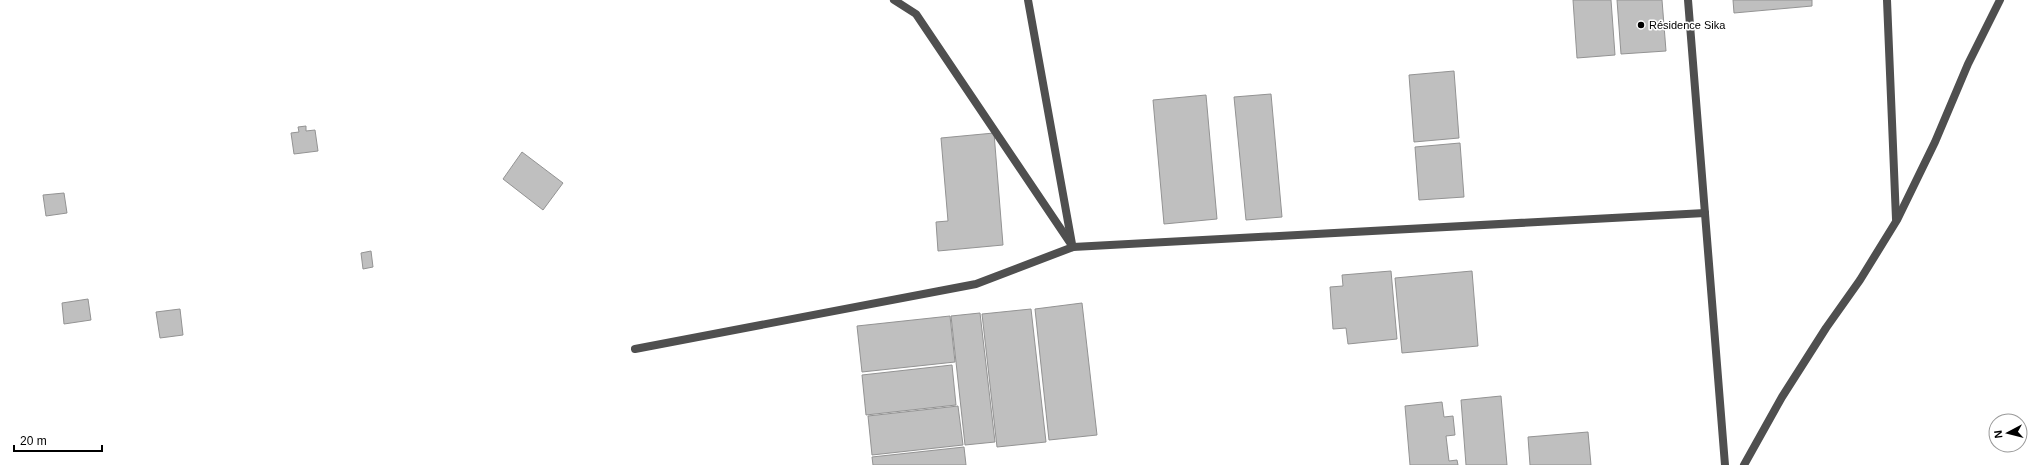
<svg xmlns="http://www.w3.org/2000/svg" width="2040" height="465" font-family="Helvetica,sans-serif">
  <style>
    .building { fill: #bfbfbf; stroke: #939393 }
    .lines { fill: none; stroke-linecap: round; stroke-linejoin: round }
    .minor { stroke: #4f4f4f; stroke-width: 8 }
    .poi-dot { fill: #000; stroke: #fff; stroke-width: 1.5 }
    .labels { text-anchor: middle; stroke-width: 3; stroke-linejoin: round; paint-order: stroke }
    .poi-label { font-size: 11px; fill: #000; stroke: #fff; text-anchor: start }
  </style>
  <rect width="100%" height="100%" fill="#fff"/>
  <!-- building -->
  <g class="building">
    <polygon points="1573,0 1611,0 1615,55 1577,58"/>
    <polygon points="1617,0 1662,0 1666,51 1621,54"/>
    <polygon points="1733,0 1812,0 1812,6 1734,13"/>
    <polygon points="1454,71 1459,138 1414,142 1409,75"/>
    <polygon points="1271,94 1282,217 1246,220 1234,97"/>
    <polygon points="1206,95 1217,219 1164,224 1153,100"/>
    <polygon points="306,126 306,131 315,130 318,151 294,154 291,133 299,132 298,127"/>
    <polygon points="994,133 1003,245 938,251 936,222 948,221 941,138"/>
    <polygon points="1460,143 1464,197 1419,200 1415,147"/>
    <polygon points="522,152 563,183 543,210 503,179"/>
    <polygon points="64,193 67,213 46,216 43,195"/>
    <polygon points="371,251 373,267 363,269 361,253"/>
    <polygon points="1391,271 1397,339 1348,344 1346,328 1333,329 1330,287 1343,286 1342,275"/>
    <polygon points="1472,271 1478,346 1402,353 1395,278"/>
    <polygon points="88,299 91,320 64,324 62,303"/>
    <polygon points="1082,303 1097,435 1049,440 1035,309"/>
    <polygon points="180,309 183,335 160,338 156,312"/>
    <polygon points="1031,309 1046,442 997,447 982,314"/>
    <polygon points="980,313 995,442 965,445 951,316"/>
    <polygon points="950,316 955,362 862,372 857,326"/>
    <polygon points="952,365 956,405 866,415 862,375"/>
    <polygon points="1501,396 1507,465 1466,465 1461,400"/>
    <polygon points="1442,402 1444,417 1453,416 1455,435 1446,436 1449,461 1457,460 1458,465 1410,465 1405,406"/>
    <polygon points="958,406 963,445 872,455 868,416"/>
    <polygon points="1588,432 1591,465 1530,465 1528,437"/>
    <polygon points="964,447 966,465 873,465 872,457"/>
  </g>
  <g class="lines">
    <!-- minor -->
    <g class="minor">
      <polyline points="894,0 916,14 1073,247"/>
      <polyline points="1028,0 1072,244"/>
      <polyline points="1688,0 1725,465"/>
      <polyline points="1887,0 1896,219"/>
      <polyline points="635,349 976,284 1073,247 1705,213"/>
      <polyline points="1744,465 1782,397 1826,328 1860,280 1897,220 1935,142 1968,64 2000,0"/>
    </g>
  </g>
  <!-- markers -->
  <circle class="poi-dot" cx="1641" cy="25" r="4"/>
  <g class="labels">
    <!-- poi labels -->
    <g class="poi-label">
      <text x="1649" y="29">Résidence Sika</text>
    </g>
  </g>
  <!-- north arrow -->
  <g transform="translate(2008 433) rotate(263)"><circle r="19" fill="#ffffff" stroke="#999999"/>
  <path d="M0-3L7 15L0 10L-7 15Z" fill="#000000"/>
  <text y="-6" font-size="11" font-weight="bold" text-anchor="middle" fill="#000000">N</text>
  </g>
  <!-- scale -->
  <path d="M14 445v6h88v-6" fill="none" stroke="#000000" stroke-width="2"/>
  <text x="20" y="445" font-size="12" fill="#000000" stroke="#ffffff" stroke-width="3" paint-order="stroke">20 m</text>
</svg>
